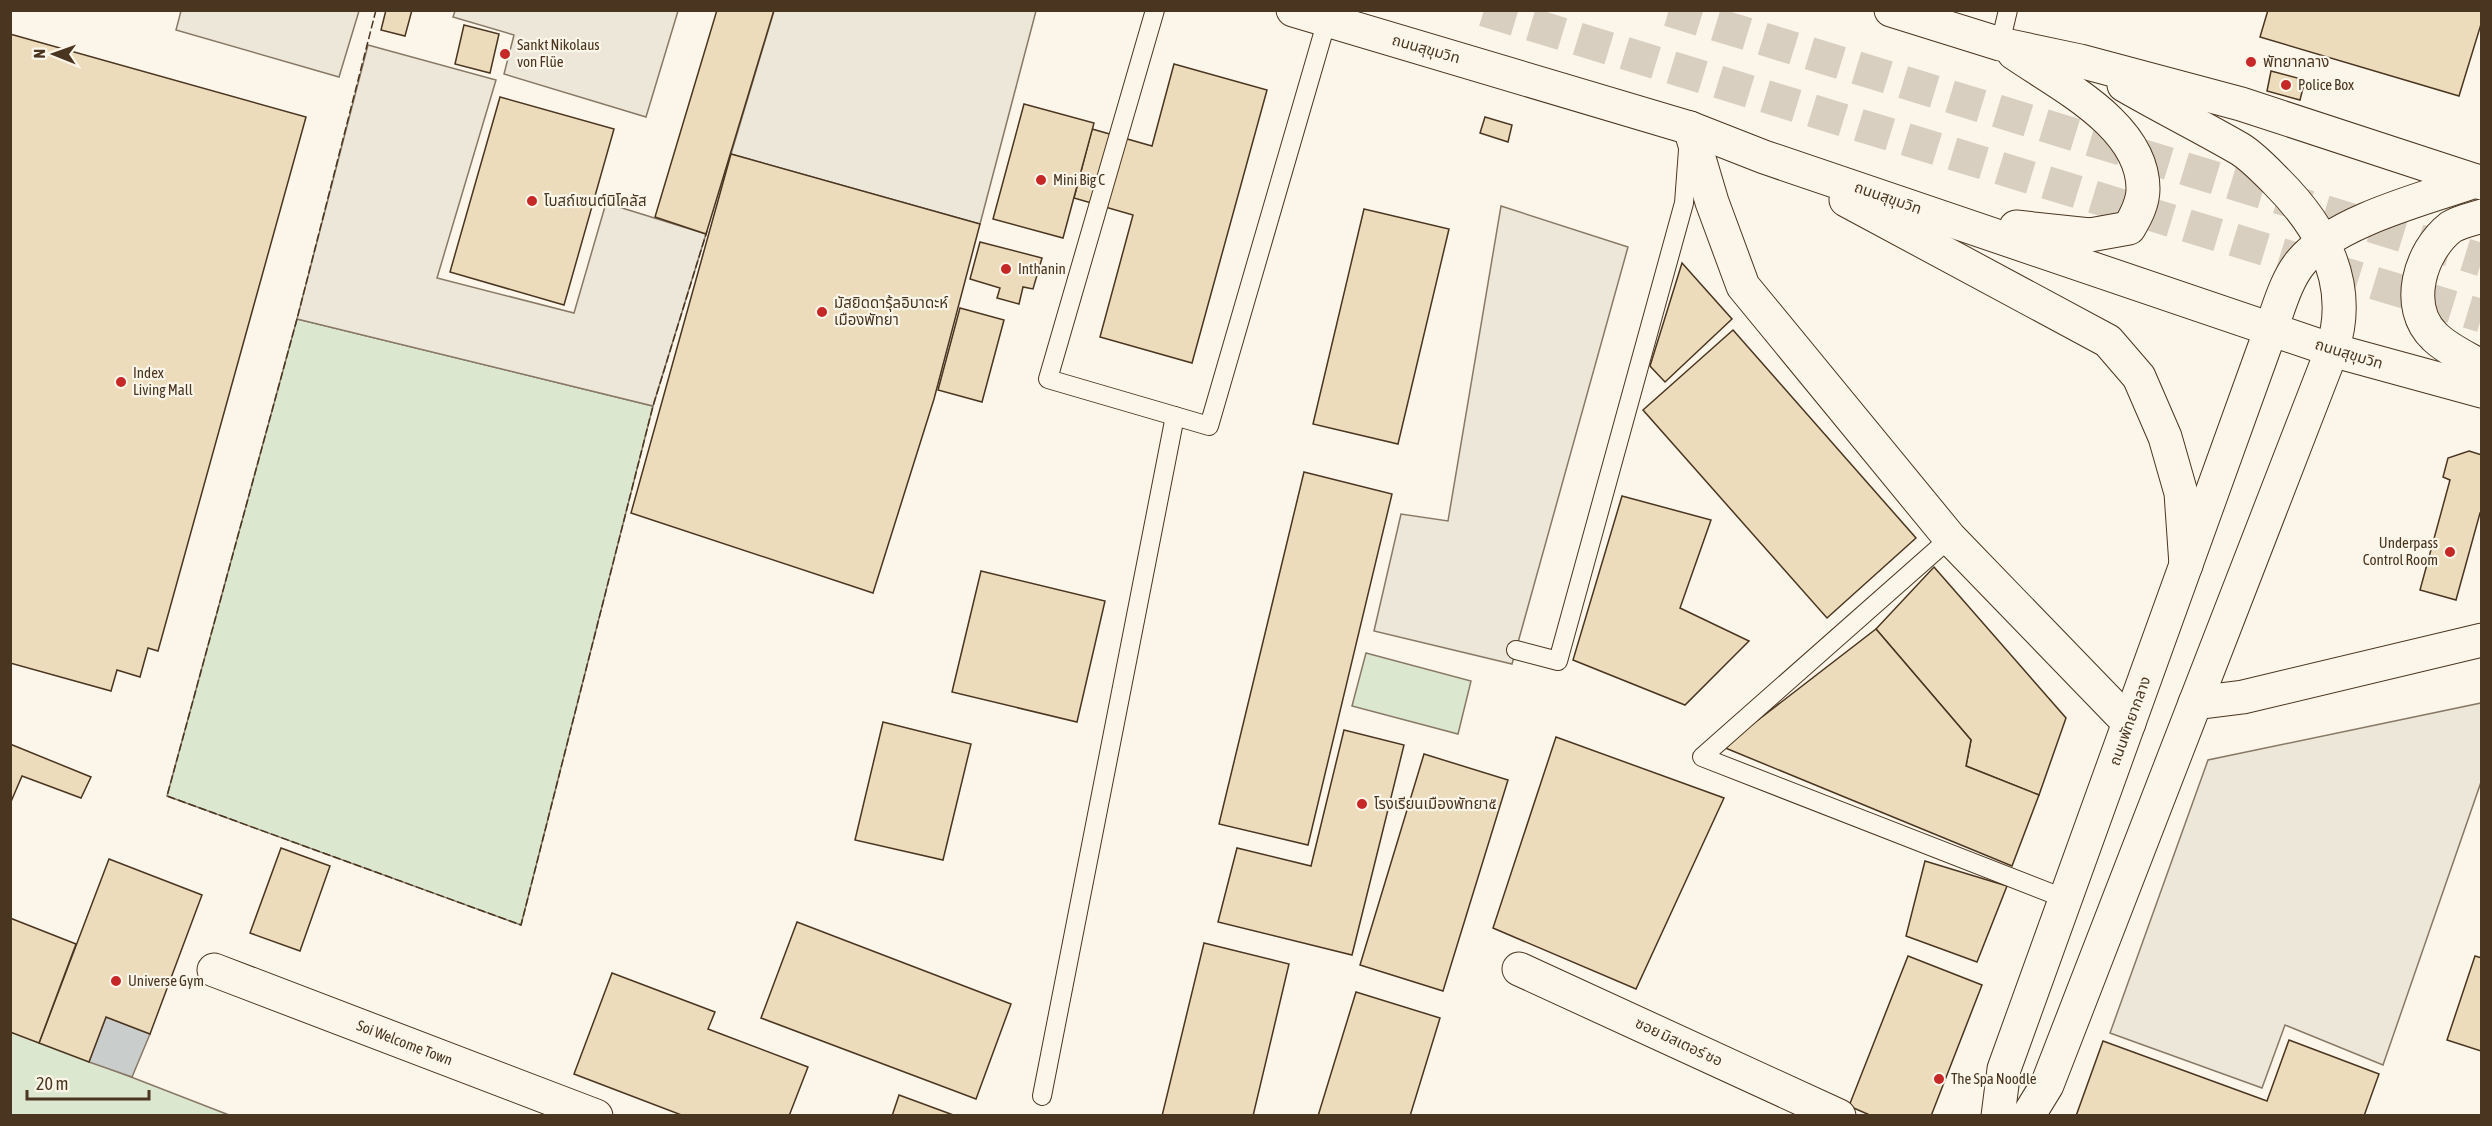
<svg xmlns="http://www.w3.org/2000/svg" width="2492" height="1126" font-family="'Asap Condensed','Noto Sans Thai',sans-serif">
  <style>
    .green { fill: #dce7d0; stroke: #887966; stroke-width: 1.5 }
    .parking { fill: #ede7d9; stroke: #887966; stroke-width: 1.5 }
    .water { fill: #c9cecd; stroke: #887966; stroke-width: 1.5 }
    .building { fill: #ecdcbc; stroke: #4a3520; stroke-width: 1.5 }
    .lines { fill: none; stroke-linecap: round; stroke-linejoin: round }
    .highway-tunnel { stroke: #d8cfc1; stroke-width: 33; stroke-dasharray: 33 16; stroke-linecap: butt }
    .lane-casing { stroke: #4a3520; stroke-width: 20 }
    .street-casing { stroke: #4a3520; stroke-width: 35 }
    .secondary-casing { stroke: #4a3520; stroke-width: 35 }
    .highway-casing { stroke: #4a3520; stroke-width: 35 }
    .lane { stroke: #fbf6e9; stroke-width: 18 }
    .street { stroke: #fbf6e9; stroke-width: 33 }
    .secondary { stroke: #fbf6e9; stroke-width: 33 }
    .highway { stroke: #fbf6e9; stroke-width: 33 }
    .fence { stroke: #4a3520; stroke-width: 1.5; stroke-dasharray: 8 3; stroke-linecap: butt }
    .poi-dot { fill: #c62828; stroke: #fbf6e9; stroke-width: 2 }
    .labels { text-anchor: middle; stroke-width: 4.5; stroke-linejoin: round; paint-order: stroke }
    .poi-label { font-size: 15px; fill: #4a3520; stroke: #fbf6e9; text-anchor: start }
    .street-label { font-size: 15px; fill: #4a3520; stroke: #fbf6e9 }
  </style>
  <rect width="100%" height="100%" fill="#fbf6e9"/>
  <!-- green -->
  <g class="green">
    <polygon points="297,319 653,406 521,925 167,796"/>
    <polygon points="1366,653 1471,681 1458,734 1352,706"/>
    <polygon points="10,1030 229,1115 11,1115"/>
  </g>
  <!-- parking -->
  <g class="parking">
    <polygon points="181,11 181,10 359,11 339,77 176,30"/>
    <polygon points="455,11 455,10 678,11 646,117 504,74 514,35 453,17"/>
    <polygon points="774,11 1036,11 980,224 731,154"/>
    <polygon points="368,45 496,80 437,278 574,313 606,203 706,234 653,406 297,319"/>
    <polygon points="1501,206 1628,247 1512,664 1374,631 1401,514 1448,521"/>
    <polygon points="2481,703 2481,782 2383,1065 2285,1025 2262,1088 2110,1033 2208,760"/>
  </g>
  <!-- water -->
  <polygon class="water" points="106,1017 150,1034 132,1077 89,1062"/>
  <!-- building -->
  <g class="building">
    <polygon points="386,10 412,10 405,36 381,30"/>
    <polygon points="717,10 774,10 706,234 655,217"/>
    <polygon points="2268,10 2482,10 2482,21 2459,96 2260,37"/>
    <polygon points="464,25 499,34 490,73 455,64"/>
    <polygon points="10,34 306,117 158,651 148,648 140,677 117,670 111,691 10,663"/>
    <polygon points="1174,64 1267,90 1192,363 1100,337 1133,215 1074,198 1092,129 1152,146"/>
    <polygon points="2271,71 2305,80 2300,100 2267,91"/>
    <polygon points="500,97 614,129 564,305 450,272"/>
    <polygon points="1024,104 1094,123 1063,238 993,219"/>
    <polygon points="1485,117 1512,125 1508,142 1480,133"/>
    <polygon points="731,154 980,224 934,399 873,593 631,513"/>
    <polygon points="1364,209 1449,229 1398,444 1313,424"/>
    <polygon points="980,242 1042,258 1033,289 1023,287 1019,304 997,298 1000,288 970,279"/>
    <polygon points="1682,263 1732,319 1665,382 1650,366"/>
    <polygon points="960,308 1004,320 982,402 938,390"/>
    <polygon points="1733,330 1916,538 1827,618 1643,410"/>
    <polygon points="2469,451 2482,455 2482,514 2480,513 2456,600 2420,590 2450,480 2443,477 2448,458"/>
    <polygon points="1304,472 1392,494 1308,845 1219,824"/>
    <polygon points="1622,496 1711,520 1680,608 1749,641 1685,705 1573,660"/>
    <polygon points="1934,567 2066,718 2039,795 1966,766 1971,740 1876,629"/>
    <polygon points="981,571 1105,601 1077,722 952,692"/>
    <polygon points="1876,629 1971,740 1966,766 2039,795 2012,866 1723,747"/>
    <polygon points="883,722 971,744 943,860 855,840"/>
    <polygon points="1344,730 1404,745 1352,955 1218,922 1237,848 1311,866"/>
    <polygon points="1556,737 1724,798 1636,989 1493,928"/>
    <polygon points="10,744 91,777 81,798 22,776 10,804"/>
    <polygon points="1424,754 1508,780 1443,991 1360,965"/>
    <polygon points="281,848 330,866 300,951 250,933"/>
    <polygon points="109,859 202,895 150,1034 106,1017 89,1062 39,1043"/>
    <polygon points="1925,861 2007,886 1977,962 1906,936"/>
    <polygon points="10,918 76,944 39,1043 10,1032"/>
    <polygon points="797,922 1011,1004 976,1099 761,1018"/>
    <polygon points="1204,943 1289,964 1253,1116 1162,1116"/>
    <polygon points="1908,956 1982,985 1931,1116 1872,1116 1849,1106"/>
    <polygon points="2475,956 2482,958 2481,1051 2447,1040"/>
    <polygon points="612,973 715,1012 708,1029 808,1067 789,1116 684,1116 574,1074"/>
    <polygon points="1356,992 1440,1018 1410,1116 1318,1116"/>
    <polygon points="2289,1040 2379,1074 2364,1116 2076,1116 2103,1041 2267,1101"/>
    <polygon points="899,1095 956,1116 892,1116"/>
  </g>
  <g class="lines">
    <!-- highway-tunnel -->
    <g class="highway-tunnel">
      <polyline points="1484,10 2482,316"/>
      <polyline points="1669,10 2482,260"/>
    </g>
    <!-- lane casing -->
    <g class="lane-casing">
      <g id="lane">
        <polyline points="1155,10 1048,379 1209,426 1327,20"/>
        <polyline points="2000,44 2008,10"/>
        <polyline points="1950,538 1702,757 2066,899"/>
        <polyline points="1516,650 1558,661 1684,203 1688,150"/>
        <polyline points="1042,1096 1175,416"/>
      </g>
    </g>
    <!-- street casing -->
    <g class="street-casing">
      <g id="street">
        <polyline points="1519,969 1839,1116"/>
        <path id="s1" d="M214,970L596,1116"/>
      </g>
    </g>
    <!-- secondary casing -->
    <g class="secondary-casing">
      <g id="secondary">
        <polyline points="1998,1116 2004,1069 2271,329"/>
        <polyline points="2028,1116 2047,1085 2332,350"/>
      </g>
    </g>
    <!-- highway casing -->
    <g class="highway-casing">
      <g id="highway">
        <polyline points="1293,10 1690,128 1764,157 2332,350 2482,391"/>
        <polyline points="1891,10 2000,44 2080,61 2241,104 2482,183"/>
        <path d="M2014,53C2060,85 2143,125 2143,189C2143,203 2136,216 2129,228L2090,235L2016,227"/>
        <path d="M2124,85C2162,107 2202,127 2240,149C2253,157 2266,171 2277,182C2323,228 2354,285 2332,350"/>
        <polyline points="1690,128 1712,202 1743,286 1950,538 2129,723"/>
        <polyline points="1846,200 2108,341 2139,377 2165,437 2181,493 2186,565"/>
        <path d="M2482,216C2472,219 2459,222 2451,227C2420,251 2403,307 2435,337C2447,349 2467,358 2482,367"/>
        <path d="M2271,329C2279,307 2286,280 2301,262C2335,221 2426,198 2476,181"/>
        <polyline points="2195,703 2243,697 2482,640"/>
      </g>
    </g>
    <!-- lane -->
    <use href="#lane" class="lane"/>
    <!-- street -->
    <use href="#street" class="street"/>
    <!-- secondary -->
    <use href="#secondary" class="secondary"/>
    <!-- highway -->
    <use href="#highway" class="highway"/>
    <!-- fence -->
    <polyline class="fence" points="376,10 297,319 167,796 521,925 653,406 707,231"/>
  </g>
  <!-- markers -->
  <g class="poi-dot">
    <circle cx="505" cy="54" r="6"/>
    <circle cx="2251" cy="62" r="6"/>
    <circle cx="2286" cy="85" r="6"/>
    <circle cx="1041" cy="180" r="6"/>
    <circle cx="532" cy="201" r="6"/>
    <circle cx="1006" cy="269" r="6"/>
    <circle cx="822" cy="312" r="6"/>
    <circle cx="121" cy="382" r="6"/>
    <circle cx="2450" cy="552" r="6"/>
    <circle cx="1362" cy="804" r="6"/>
    <circle cx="116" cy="981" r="6"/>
    <circle cx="1939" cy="1079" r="6"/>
  </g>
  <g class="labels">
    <!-- poi labels -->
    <g class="poi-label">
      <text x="517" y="50">Sankt Nikolaus<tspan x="517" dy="17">von Flüe</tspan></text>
      <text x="2263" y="67">พัทยากลาง</text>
      <text x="2298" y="90">Police Box</text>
      <text x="1053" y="185">Mini Big C</text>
      <text x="544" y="206">โบสถ์เซนต์นิโคลัส</text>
      <text x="1018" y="274">Inthanin</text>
      <text x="834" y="308">มัสยิดดารุ้ลอิบาดะห์<tspan x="834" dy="17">เมืองพัทยา</tspan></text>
      <text x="133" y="378">Index<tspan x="133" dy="17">Living Mall</tspan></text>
      <text x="2438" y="548" text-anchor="end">Underpass<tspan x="2438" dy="17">Control Room</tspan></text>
      <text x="1374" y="809">โรงเรียนเมืองพัทยา๕</text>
      <text x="128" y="986">Universe Gym</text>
      <text x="1951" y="1084">The Spa Noodle</text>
    </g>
    <!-- street labels -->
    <g class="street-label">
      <text transform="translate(1426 49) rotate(16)" y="5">ถนนสุขุมวิท</text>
      <text transform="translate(1888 198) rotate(19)" y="5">ถนนสุขุมวิท</text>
      <text transform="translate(2349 354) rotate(17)" y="5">ถนนสุขุมวิท</text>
      <text transform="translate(2130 721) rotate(-70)" y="5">ถนนพัทยากลาง</text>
      <text transform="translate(1679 1042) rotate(25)" y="5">ซอย มิสเตอร์ ชอ</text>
      <text dy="5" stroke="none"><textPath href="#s1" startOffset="204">Soi Welcome Town</textPath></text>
    </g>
  </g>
  <!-- border -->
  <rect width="2492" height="1126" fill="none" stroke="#4a3520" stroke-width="24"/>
  <!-- north arrow -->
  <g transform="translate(54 54) rotate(271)" stroke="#fbf6e9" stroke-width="4.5" paint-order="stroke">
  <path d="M0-4.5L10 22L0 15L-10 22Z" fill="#4a3520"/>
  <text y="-9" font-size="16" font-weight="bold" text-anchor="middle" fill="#4a3520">N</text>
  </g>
  <!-- scale -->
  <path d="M27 1090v9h122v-9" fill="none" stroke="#4a3520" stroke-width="3"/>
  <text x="36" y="1090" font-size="18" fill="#4a3520" stroke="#fbf6e9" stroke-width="4.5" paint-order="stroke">20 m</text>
</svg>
